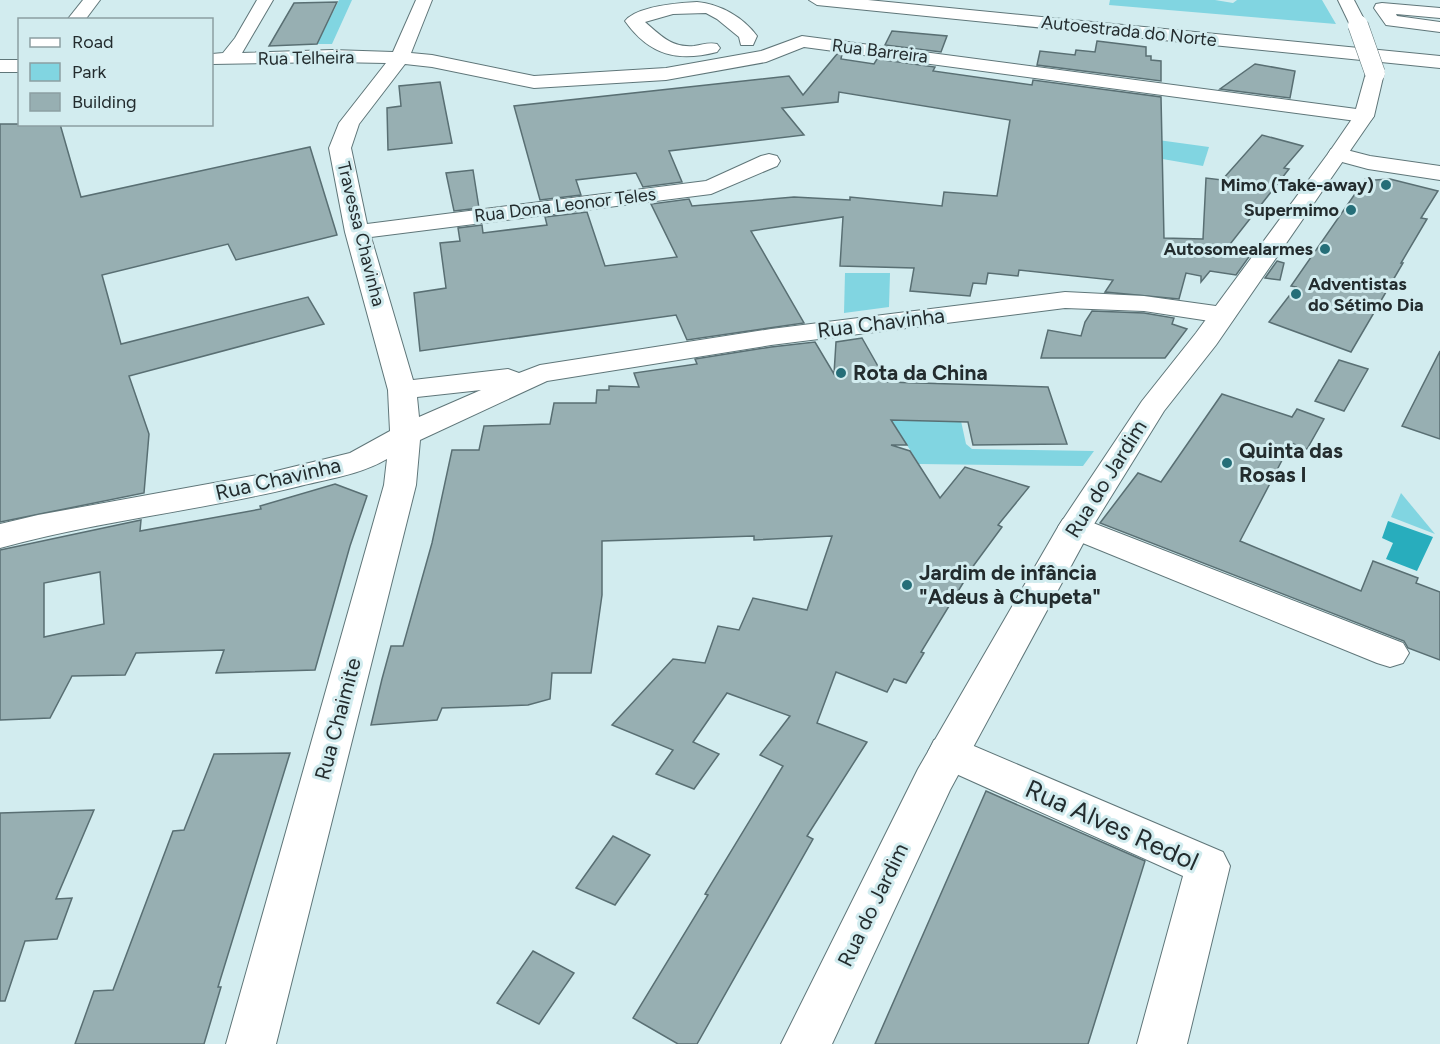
<svg xmlns="http://www.w3.org/2000/svg" width="1440" height="1044" font-family="Figtree,sans-serif">
  <style>
    .green { fill: #81d5e1 }
    .water { fill: #28adbd }
    .building { fill: #97afb2; stroke: #596f73; stroke-width: 1.5; fill-rule: evenodd }
    .lines { fill: none; stroke-linecap: round; stroke-linejoin: round }
    .minor-casing { stroke: #5f7679; stroke-width: 2 }
    .major-casing { stroke: #5f7679; stroke-width: 2 }
    .highway-casing { stroke: #5f7679; stroke-width: 2 }
    .minor { fill: #fff; fill-rule: evenodd }
    .major { fill: #fff; fill-rule: evenodd }
    .highway { fill: #fff; fill-rule: evenodd }
    .major-bridge-casing { stroke: #5f7679; stroke-width: 21; stroke-linecap: butt }
    .major-bridge { stroke: #fff; stroke-width: 20 }
    .poi-dot { fill: #256e78; stroke: #d2ecef; stroke-width: 2 }
    .labels { text-anchor: middle; stroke-width: 6; stroke-linejoin: round; paint-order: stroke }
    .far-street-label { font-size: 18px; fill: #232c2e; stroke: #d2ecef }
    .far-poi-label { font-size: 18px; font-weight: bold; fill: #232c2e; stroke: #d2ecef; text-anchor: end }
    .street-label { font-size: 21px; fill: #232c2e; stroke: #d2ecef }
    .poi-label { font-size: 21px; font-weight: bold; fill: #232c2e; stroke: #d2ecef; text-anchor: start }
    .near-street-label { font-size: 26px; fill: #232c2e; stroke: #d2ecef }
  </style>
  <rect width="100%" height="100%" fill="#d2ecef"/>
  <!-- green -->
  <g class="green">
    <polygon points="339,0 352,0 332,44 317,44"/>
    <polygon points="1110,0 1215,0 1233,3 1237,0 1322,0 1336,24 1109,5"/>
    <polygon points="1085,130 1209,147 1203,166 1151,157"/>
    <polygon points="845,273 890,273 889,307 844,313"/>
    <polygon points="891,420 961,421 966,444 972,449 1094,451 1083,466 919,464"/>
    <polygon points="1401,493 1435,534 1391,517"/>
  </g>
  <!-- water -->
  <polygon class="water" points="1388,521 1433,537 1417,571 1386,559 1393,543 1382,538"/>
  <!-- building -->
  <g class="building">
    <polygon points="337,2 317,44 269,46 294,3"/>
    <polygon points="892,31 947,36 941,52 885,45"/>
    <polygon points="1097,41 1146,47 1146,56 1151,56 1151,60 1161,61 1161,81 1037,65 1040,51 1075,55 1076,50 1095,52"/>
    <polygon points="837,54 842,54 841,59 874,64 877,59 935,67 933,71 1032,85 1033,80 1161,97 1164,238 1203,239 1206,178 1222,180 1262,135 1303,146 1284,168 1289,169 1227,248 1251,254 1236,275 1210,271 1201,282 1201,276 1186,273 1179,299 1105,292 1113,280 1019,270 1018,276 988,273 986,284 973,283 970,296 910,291 914,268 840,266 843,217 751,231 804,323 687,340 676,315 420,351 414,293 446,288 440,243 460,241 458,228 482,225 483,233 547,225 545,217 587,212 605,266 677,257 651,204 689,199 692,206 794,197 850,200 850,197 942,206 944,192 997,196 1010,120 839,92 838,102 782,108 804,135 669,151 682,182 643,187 636,173 576,180 581,195 540,200 514,106 789,76 803,95"/>
    <polygon points="1255,64 1295,71 1290,98 1220,89"/>
    <polygon points="440,82 452,143 388,150 387,108 401,106 399,86"/>
    <polygon points="0,124 60,124 81,197 310,147 337,235 236,260 228,244 102,275 121,344 308,297 324,324 129,376 149,434 144,493 0,522"/>
    <polygon points="473,170 479,208 454,211 446,173"/>
    <polygon points="1366,178 1375,180 1390,179 1438,191 1421,218 1427,219 1401,263 1403,263 1351,352 1269,322 1296,287 1291,286"/>
    <polygon points="1277,261 1284,263 1280,280 1265,278"/>
    <polygon points="1092,311 1144,313 1174,318 1172,324 1187,329 1165,358 1041,358 1048,330 1081,336 1085,322"/>
    <polygon points="862,338 887,382 1048,387 1067,444 973,445 968,422 891,420 907,445 891,445 910,451 940,498 965,467 1029,487 998,525 1002,527 974,565 921,652 924,653 906,683 894,679 887,692 836,672 817,723 867,742 807,836 813,839 697,1044 678,1044 633,1018 708,895 705,894 783,766 760,755 790,716 727,693 693,742 719,754 694,789 656,774 673,750 612,725 673,659 705,663 718,626 739,630 753,598 807,610 832,536 754,540 754,536 602,541 602,595 591,673 552,673 550,699 528,705 442,708 437,720 371,725 382,679 391,646 403,646 432,543 452,450 479,450 484,426 550,424 554,403 596,403 597,390 609,390 609,386 639,387 634,373 697,364 695,359 771,347 815,342 834,374 836,342"/>
    <polygon points="1440,351 1440,439 1402,426"/>
    <polygon points="1339,360 1368,369 1344,411 1315,401"/>
    <polygon points="1222,394 1292,417 1297,409 1324,419 1307,449 1291,443 1240,541 1361,591 1373,561 1418,578 1416,583 1440,592 1440,660 1408,648 1404,641 1100,523 1138,473 1161,482"/>
    <path d="M335,484L367,496L350,546L315,670L216,673L224,650L136,653L125,675L72,676L50,718L0,720V550L141,520L140,531L261,509L260,506ZM100,572L104,624L44,637V583Z"/>
    <polygon points="290,753 218,987 221,987 204,1044 75,1044 94,991 113,990 173,831 184,830 214,754"/>
    <polygon points="986,791 1145,861 1088,1044 875,1044"/>
    <polygon points="94,810 56,899 72,898 57,939 25,941 5,1001 0,1001 0,813"/>
    <polygon points="613,836 650,855 615,905 576,888"/>
    <polygon points="533,951 574,973 539,1024 497,1003"/>
  </g>
  <g class="lines">
    <!-- minor casing -->
    <g class="minor-casing">
      <g id="minor">
        <polygon points="83,0 100,0 85,20 67,20"/>
        <path d="M257,0H273L242,53L332,50L393,52L416,0H432L411,53L432,55L534,76L666,68L761,51L802,36L1364,110L1371,112L1374,116L1371,120L1364,122L804,47L766,62L666,80L534,88L432,67L405,64L359,124L351,148L367,224L706,181L761,156L769,154L777,156L780,161L777,166L711,194L371,237L413,380L508,369L519,373L540,365L771,329L1065,292L1144,296L1223,307L1232,309L1236,315L1232,321L1223,323L1144,311L1065,308L771,345L547,381L420,440L416,485L276,1044H226L384,485L387,459C360,475 327,479 296,487C198,511 97,521 0,548V524L38,515L268,473L350,453L390,431L388,390L345,232L329,148L339,123L386,63L332,62L212,64V54L223,53L235,38ZM481,390L419,417L417,397Z"/>
        <path d="M697,2C720,4 743,17 757,36L753,45H741L739,37L717,19L706,13L673,14L645,22C661,36 672,48 694,46C702,45 709,42 717,44L720,48L717,52C678,62 650,56 625,21C637,6 678,3 697,2Z"/>
        <polygon points="1382,3 1440,8 1440,18 1396,14 1397,16 1440,22 1440,32 1386,25 1374,8 1376,4"/>
        <rect x="0" y="60" width="20" height="12"/>
        <polygon points="1339,148 1370,156 1440,166 1440,180 1368,169 1331,159 1328,154 1331,149"/>
        <polygon points="1075,516 1403,643 1409,653 1403,663 1390,667 1377,663 1063,535 1058,527 1063,519"/>
        <polygon points="948,735 1223,852 1230,866 1187,1044 1137,1044 1183,876 934,764 928,752 934,740"/>
      </g>
    </g>
    <!-- major casing -->
    <g class="major-casing">
      <g id="major">
        <polygon points="1338,0 1354,0 1367,25 1364,29 1352,29"/>
        <polygon points="1375,67 1382,69 1384,73 1374,116 1216,345 1164,411 1091,529 950,790 832,1044 781,1044 918,769 1058,527 1142,401 1196,333 1330,151 1354,116 1366,73 1368,69"/>
      </g>
    </g>
    <!-- highway casing -->
    <g class="highway-casing">
      <polygon id="highway" points="809,0 868,0 1440,56 1440,68 817,5"/>
    </g>
    <!-- minor -->
    <use href="#minor" class="minor"/>
    <!-- major -->
    <use href="#major" class="major"/>
    <!-- highway -->
    <use href="#highway" class="highway"/>
    <!-- major-bridge casing -->
    <g class="major-bridge-casing">
      <polyline id="major-bridge" points="1358,25 1375,73"/>
    </g>
    <!-- major-bridge -->
    <use href="#major-bridge" class="major-bridge"/>
  </g>
  <!-- markers -->
  <g class="poi-dot">
    <circle cx="1386" cy="185" r="6"/>
    <circle cx="1351" cy="210" r="6"/>
    <circle cx="1325" cy="249" r="6"/>
    <circle cx="1296" cy="294" r="6"/>
    <circle cx="841" cy="373" r="6"/>
    <circle cx="1227" cy="463" r="6"/>
    <circle cx="907" cy="585" r="6"/>
  </g>
  <g class="labels">
    <!-- far-street labels -->
    <g class="far-street-label">
      <text transform="translate(1129 31) rotate(6)" y="6">Autoestrada do Norte</text>
      <text transform="translate(880 51) rotate(7)" y="6">Rua Barreira</text>
      <text transform="translate(306 58) rotate(-1)" y="6">Rua Telheira</text>
      <text transform="translate(565 205) rotate(-7)" y="6">Rua Dona Leonor Teles</text>
      <text transform="translate(361 234) rotate(76)" y="6">Travessa Chavinha</text>
    </g>
    <!-- far-poi labels -->
    <g class="far-poi-label">
      <text x="1374" y="191">Mimo (Take-away)</text>
      <text x="1339" y="216">Supermimo</text>
      <text x="1313" y="255">Autosomealarmes</text>
      <text x="1308" y="290" text-anchor="start">Adventistas<tspan x="1308" dy="21">do Sétimo Dia</tspan></text>
    </g>
    <!-- street labels -->
    <g class="street-label">
      <text transform="translate(881 323) rotate(-7)" y="7">Rua Chavinha</text>
      <text transform="translate(278 479) rotate(-13)" y="7">Rua Chavinha</text>
      <text transform="translate(1106 479) rotate(-58)" y="7">Rua do Jardim</text>
      <text transform="translate(338 719) rotate(-75)" y="7">Rua Chaimite</text>
      <text transform="translate(873 905) rotate(-64)" y="7">Rua do Jardim</text>
    </g>
    <!-- poi labels -->
    <g class="poi-label">
      <text x="853" y="380">Rota da China</text>
      <text x="1239" y="458">Quinta das<tspan x="1239" dy="24">Rosas I</tspan></text>
      <text x="919" y="580">Jardim de infância<tspan x="919" dy="24">"Adeus à Chupeta"</tspan></text>
    </g>
    <!-- near-street labels -->
    <g class="near-street-label">
      <text transform="translate(1112 825) rotate(24)" y="9">Rua Alves Redol</text>
    </g>
  </g>
  <!-- legend -->
  <rect x="18" y="18" width="195" height="108" fill="#d2ecef" stroke="#8c9fa2" stroke-width="1.5"/>
  <rect x="30" y="38" width="30" height="9" fill="#ffffff" stroke="#8c9fa2" stroke-width="1.5"/>
  <text x="72" y="48" font-size="18" fill="#232c2e">Road</text>
  <rect x="30" y="63" width="30" height="18" fill="#81d5e1" stroke="#8c9fa2" stroke-width="1.5"/>
  <text x="72" y="78" font-size="18" fill="#232c2e">Park</text>
  <rect x="30" y="93" width="30" height="18" fill="#97afb2" stroke="#8c9fa2" stroke-width="1.5"/>
  <text x="72" y="108" font-size="18" fill="#232c2e">Building</text>
</svg>
